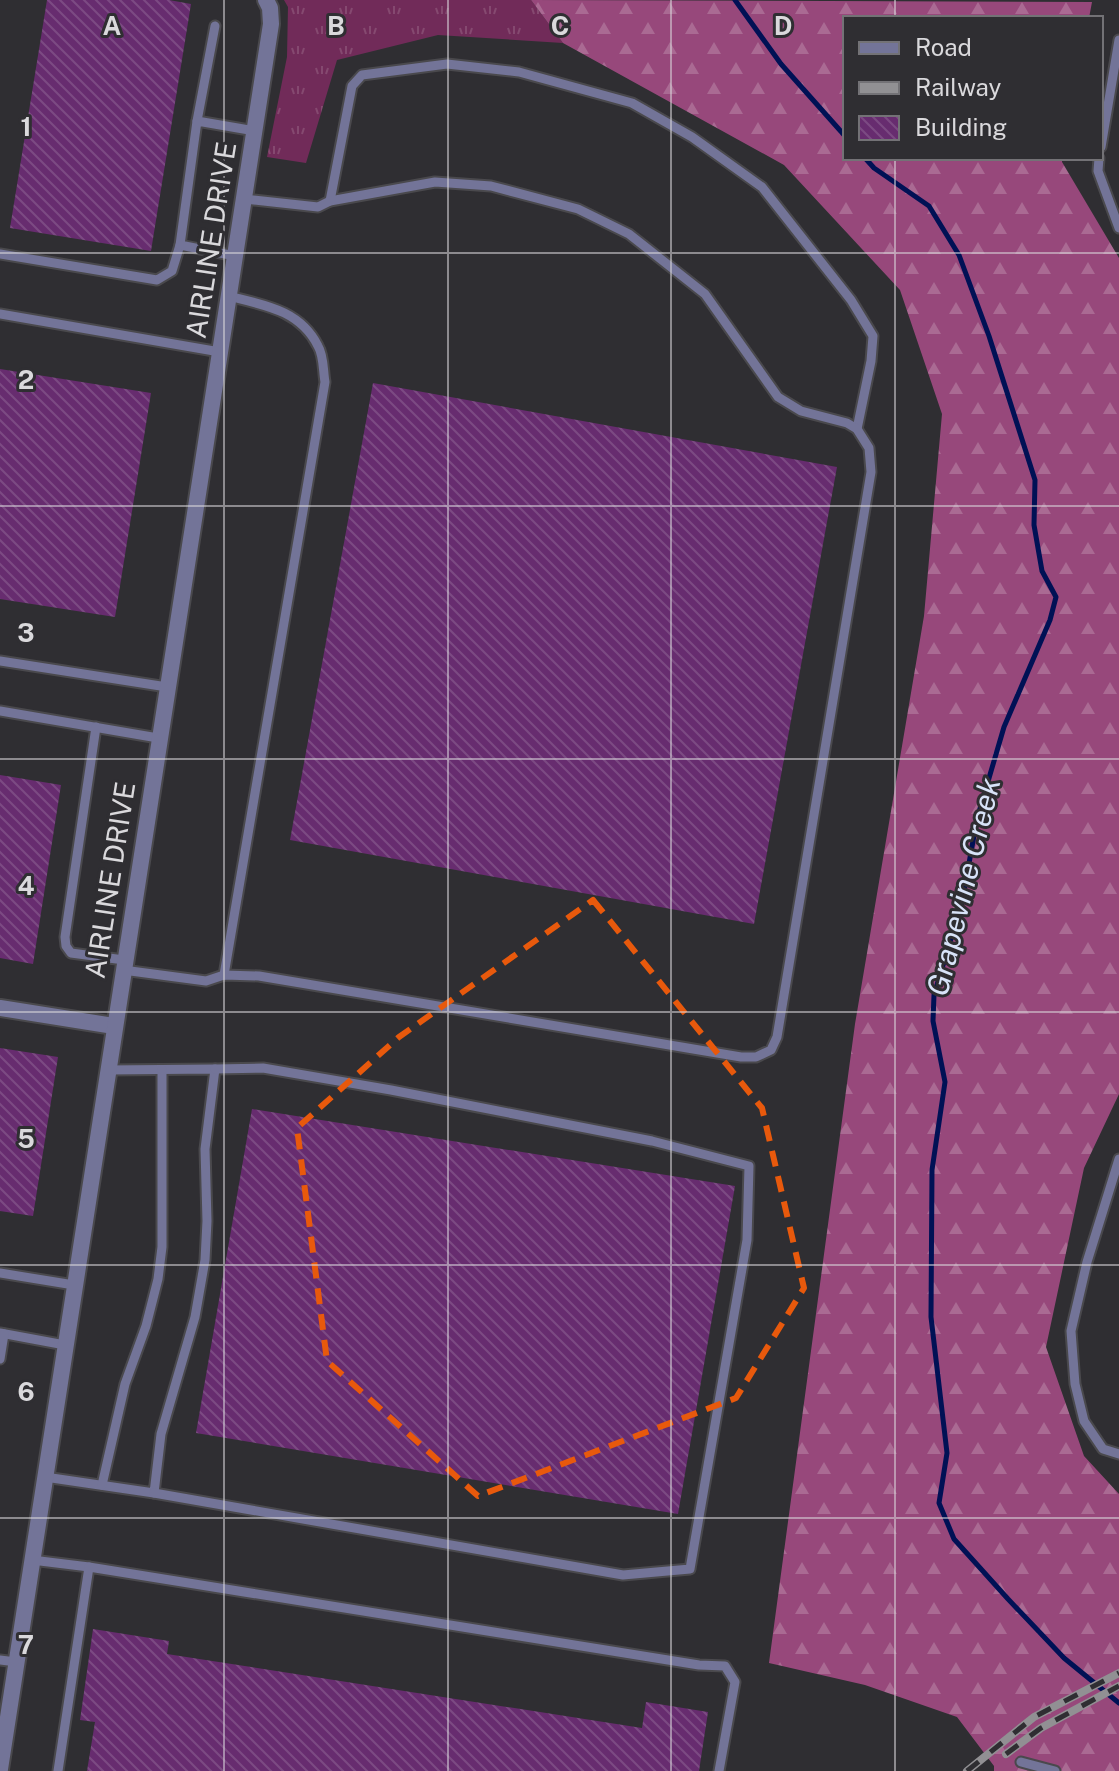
<svg xmlns="http://www.w3.org/2000/svg" width="1119" height="1771" font-family="'Public Sans',sans-serif">
  <style>
    .grass { fill: url(#grass-tufts) }
    .forest { fill: url(#forest-firs) }
    .lines { fill: none; stroke-linecap: round; stroke-linejoin: round }
    .stream { stroke: #015; stroke-width: 5 }
    .building { fill: url(#building-back-hatch) }
    .lane-casing { stroke: #4a494d; stroke-width: 13 }
    .street-casing { stroke: #4a494d; stroke-width: 20 }
    .lane { stroke: #737498; stroke-width: 9 }
    .street { stroke: #737498; stroke-width: 16 }
    .rail-casing { stroke: #919093; stroke-width: 8 }
    .rail { stroke: #2f2e32; stroke-width: 5; stroke-dasharray: 15; stroke-linecap: butt }
    .marked { fill: none; stroke: #e8590c; stroke-width: 6; stroke-dasharray: 16 10; stroke-linejoin: round }
    .grid { fill: none; stroke: #dad9dc; stroke-width: 2; stroke-opacity: 0.55 }
    .labels { text-anchor: middle; stroke-width: 6; stroke-linejoin: round; paint-order: stroke }
    .street-label { font-size: 28px; fill: #dad9dc; stroke: #2f2e32 }
    .water-label { font-size: 30px; font-style: italic; fill: #d8e3f8; stroke: #2f2e32 }
    .grid-label { font-size: 26px; text-anchor: middle; font-weight: bold; fill: #dad9dc; stroke: #2f2e32; stroke-width: 6; stroke-linejoin: round; paint-order: stroke }
  </style>
  <defs>
    <pattern id="grass-tufts" width="24" height="20" patternUnits="userSpaceOnUse" patternTransform="scale(2)"><rect width="24" height="20" fill="#712b59"/><path d="M3 7l-1-3M5 7V3M7 7l1-3M15 17l-1-3M17 17v-4M19 17l1-3" fill="none" stroke="#854970"/></pattern>
    <pattern id="forest-firs" width="22" height="20" patternUnits="userSpaceOnUse" patternTransform="scale(2)"><rect width="22" height="20" fill="#97487b"/><path d="M5 1l3.5 6h-7zM16 11l3.5 6h-7z" fill="#aa6a93"/></pattern>
    <pattern id="building-back-hatch" width="6" height="6" patternUnits="userSpaceOnUse" patternTransform="scale(2)"><rect width="6" height="6" fill="#672c6f"/><path d="M-1 5l2 2M0 0l6 6M5-1l2 2" fill="none" stroke="#7c4a83"/></pattern>
  </defs>
  <rect width="100%" height="100%" fill="#2f2e32"/>
  <!-- grass -->
  <polygon class="grass" points="284,0 531,0 563,43 438,35 337,60 306,163 267,157 287,57 288,7"/>
  <!-- forest -->
  <polygon class="forest" points="531,0 1092,2 1089,18 845,18 845,158 1062,158 1062,162 1119,258 1119,1094 1084,1168 1046,1347 1084,1456 1119,1494 1119,1771 994,1771 994,1766 957,1717 865,1685 769,1663 855,1024 924,616 942,414 900,290 784,165 563,43"/>
  <g class="lines">
    <!-- stream -->
    <g class="stream">
      <polyline points="735,0 781,64 845,136"/>
      <polyline points="865,158 874,168 929,206 959,255 989,336 1035,480 1034,525 1042,571 1056,597 1050,620 1004,727 977,819 962,902 934,995 933,1021 945,1082 932,1170 931,1317 947,1453 939,1503 954,1539 1008,1599 1064,1658 1119,1703"/>
    </g>
  </g>
  <!-- building -->
  <g class="building">
    <polygon points="47,0 169,0 191,4 151,251 10,228"/>
    <polygon points="0,369 151,393 115,617 0,599"/>
    <polygon points="373,383 837,467 754,924 290,840"/>
    <polygon points="0,775 61,785 33,964 0,958"/>
    <polygon points="0,1048 58,1057 33,1216 0,1211"/>
    <polygon points="252,1109 735,1186 678,1514 196,1433"/>
    <polygon points="93,1629 169,1641 167,1654 642,1728 646,1702 708,1712 699,1771 87,1771 95,1722 80,1720"/>
  </g>
  <g class="lines">
    <!-- lane casing -->
    <g class="lane-casing">
      <g id="lane">
        <polyline points="197,121 215,26"/>
        <polyline points="1101,147 1119,40"/>
        <polyline points="1099,158 1098,171 1119,228"/>
        <polyline points="330,201 352,86 362,75 447,64 519,72 632,103 692,137 762,187 851,300 873,336 871,361 857,429"/>
        <polyline points="0,254 157,280 172,271 180,245"/>
        <polyline points="235,256 180,245 197,121 255,131"/>
        <polyline points="0,314 220,352"/>
        <polyline points="0,661 167,687"/>
        <polyline points="0,711 158,738"/>
        <polyline points="96,727 65,937 66,946 71,953 124,960"/>
        <polyline points="123,970 206,981 224,975 259,976 741,1057 756,1057 771,1050 777,1037 871,472 869,448 857,429 847,423 801,411 778,397 705,294 629,234 578,209 491,186 435,182 330,201 318,207 244,199"/>
        <path d="M224,975L325,382C323,371 324,356 318,346C300,310 264,305 228,296"/>
        <polyline points="1119,1159 1087,1262 1071,1331 1075,1384 1084,1421 1103,1449 1119,1454"/>
        <polyline points="0,1273 74,1285"/>
        <polyline points="0,1333 65,1345"/>
        <polyline points="0,1359 4,1334"/>
        <polyline points="45,1477 154,1493 161,1434 195,1317 205,1260 207,1221 205,1149 215,1069 107,1070"/>
        <polyline points="102,1485 125,1384 146,1326 158,1279 162,1247 162,1070"/>
        <polyline points="154,1493 623,1575 690,1569 747,1240 749,1166 652,1141 391,1090 263,1068 215,1069"/>
        <polyline points="32,1560 89,1567"/>
        <polyline points="0,1660 16,1662"/>
        <polyline points="1021,1762 1055,1771"/>
        <polyline points="58,1771 89,1567 699,1665 725,1666 735,1682 719,1771"/>
      </g>
    </g>
    <!-- street casing -->
    <g class="street-casing">
      <g id="street">
        <polyline points="0,1008 114,1026"/>
        <polyline points="0,1769 271,24 270,8 266,0"/>
      </g>
    </g>
    <!-- lane -->
    <use href="#lane" class="lane"/>
    <!-- street -->
    <use href="#street" class="street"/>
    <!-- rail casing -->
    <g class="rail-casing">
      <g id="rail">
        <polyline points="1006,1754 1041,1728 1119,1686"/>
        <polyline points="967,1771 1034,1717 1119,1673"/>
      </g>
    </g>
    <!-- rail -->
    <use href="#rail" class="rail"/>
  </g>
  <!-- marked area -->
  <path class="marked" d="M593,900L762,1108L804,1288L736,1398L478,1496L327,1361L297,1128L399,1037Z"/>
  <!-- grid -->
  <path class="grid" d="M224,0V1771M448,0V1771M671,0V1771M895,0V18M895,158V1771M0,253H1119M0,506H1119M0,759H1119M0,1012H1119M0,1265H1119M0,1518H1119"/>
  <g class="labels">
    <!-- street labels -->
    <g class="street-label">
      <text transform="translate(211 240) rotate(-81)" y="10">AIRLINE DRIVE</text>
      <text transform="translate(110 880) rotate(-81)" y="10">AIRLINE DRIVE</text>
    </g>
    <!-- water labels -->
    <g class="water-label">
      <text transform="translate(964 887) rotate(-76)" y="10">Grapevine Creek</text>
    </g>
  </g>
  <g class="grid-label">
    <text x="112" y="35">A</text>
    <text x="336" y="35">B</text>
    <text x="560" y="35">C</text>
    <text x="783" y="35">D</text>
    <text x="26" y="136">1</text>
    <text x="26" y="389">2</text>
    <text x="26" y="642">3</text>
    <text x="26" y="895">4</text>
    <text x="26" y="1148">5</text>
    <text x="26" y="1401">6</text>
    <text x="26" y="1654">7</text>
  </g>
  <!-- legend -->
  <rect x="843" y="16" width="260" height="144" fill="#2f2e32" stroke="#737276" stroke-width="2"/>
  <rect x="859" y="42" width="40" height="12" fill="#737498" stroke="#737276" stroke-width="2"/>
  <text x="915" y="56" font-size="24" fill="#dad9dc">Road</text>
  <rect x="859" y="82" width="40" height="12" fill="#919093" stroke="#737276" stroke-width="2"/>
  <text x="915" y="96" font-size="24" fill="#dad9dc">Railway</text>
  <rect x="859" y="116" width="40" height="24" fill="url(#building-back-hatch)" stroke="#737276" stroke-width="2"/>
  <text x="915" y="136" font-size="24" fill="#dad9dc">Building</text>
</svg>
